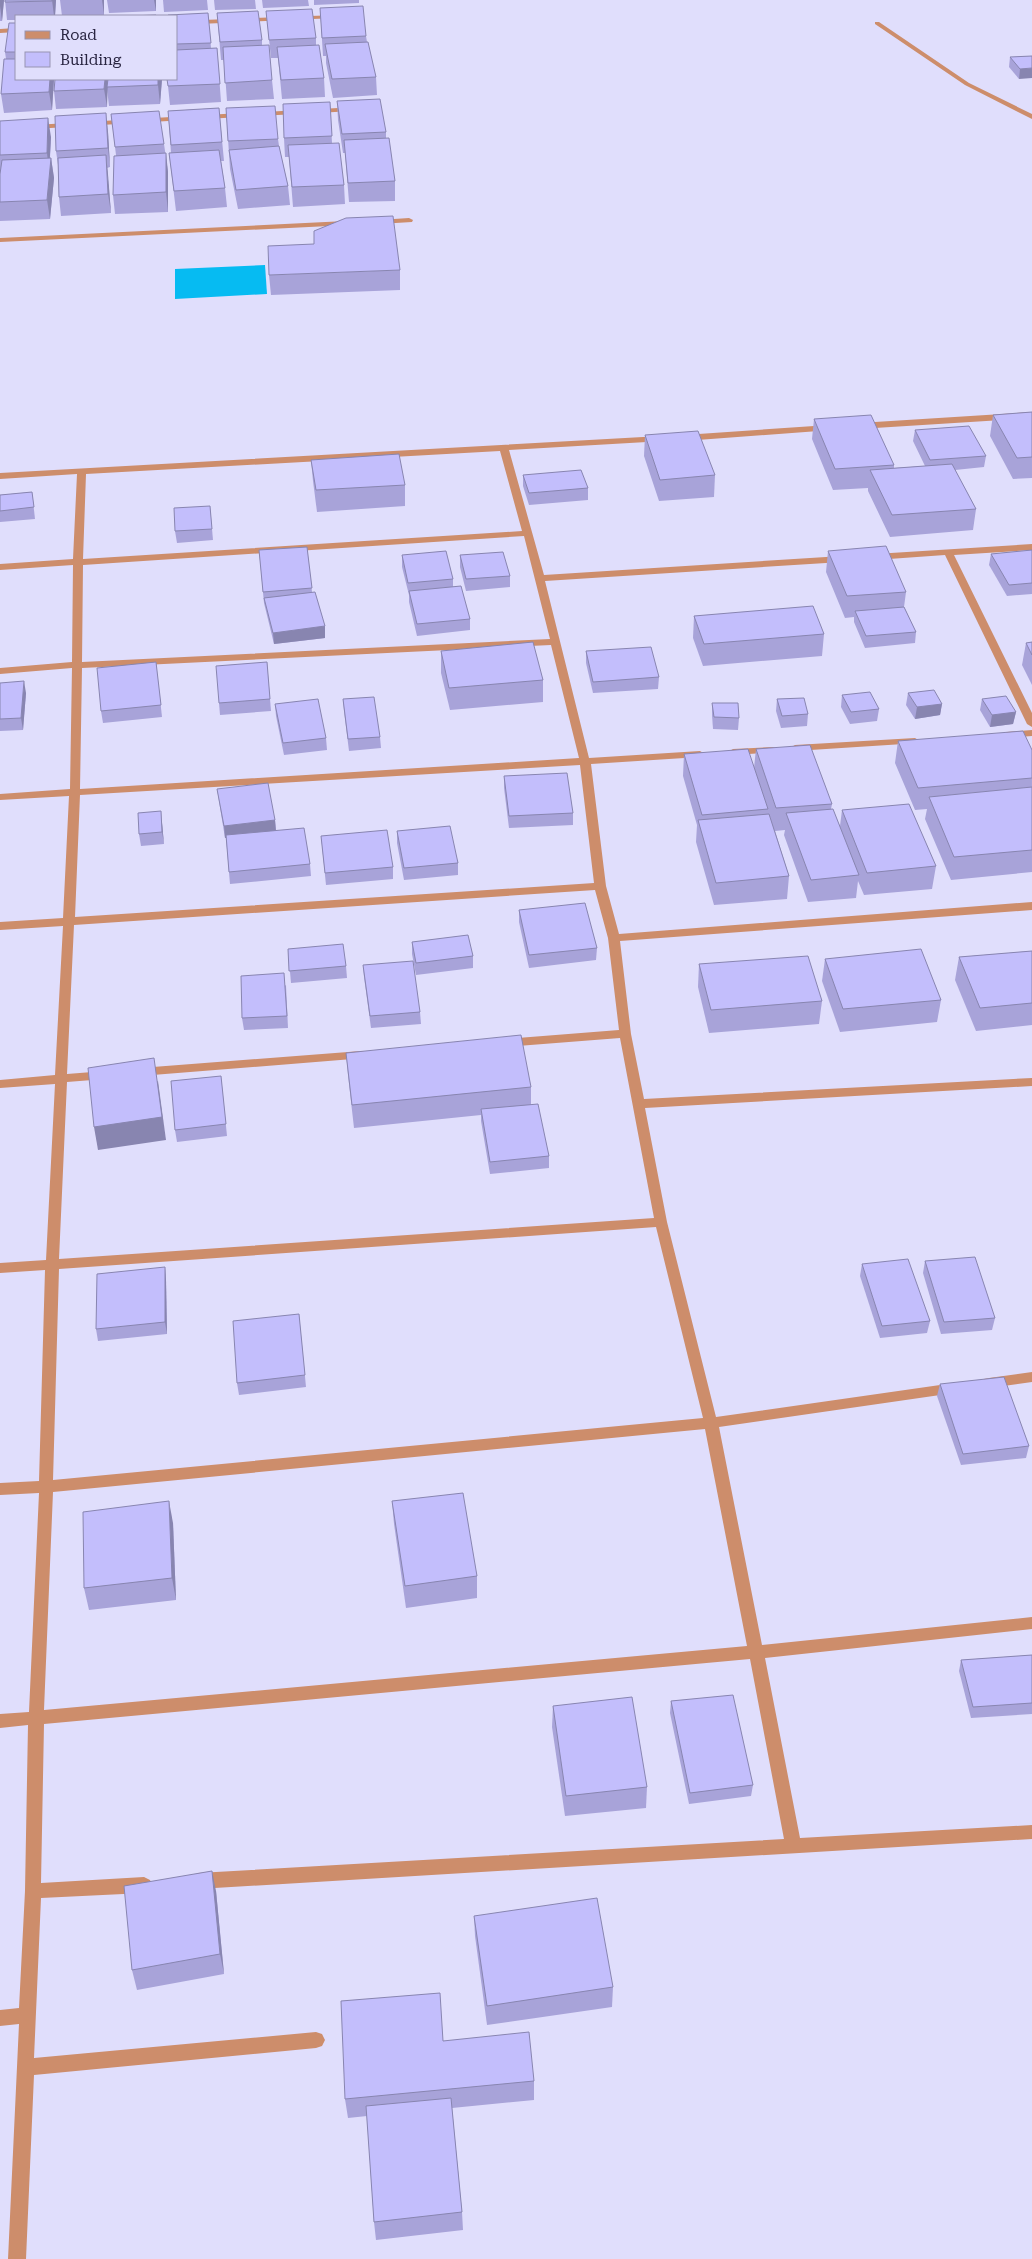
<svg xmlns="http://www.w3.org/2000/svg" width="1032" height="2259" font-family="'Roboto Serif',serif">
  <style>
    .water { fill: #06bbf2 }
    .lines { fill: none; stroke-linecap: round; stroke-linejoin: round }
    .street { fill: #cd8d6b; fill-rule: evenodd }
    .wall { fill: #a8a3d9 }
    .shaded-wall { fill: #8885b0 }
    .building { fill: #c3befc; stroke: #8885b0 }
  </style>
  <rect width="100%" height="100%" fill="#e0defc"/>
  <!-- water -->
  <polygon class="water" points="265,265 267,294 175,299 175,269"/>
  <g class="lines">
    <!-- street -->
    <g class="street">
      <polygon points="338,15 339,16 336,18 176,25 176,21"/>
      <polygon points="875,22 879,22 969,83 1032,114 1032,119 965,85 875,24"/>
      <polygon points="16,28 16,32 0,33 0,29"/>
      <polygon points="357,107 358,109 354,111 205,119 201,117 205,115"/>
      <polygon points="188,116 189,118 185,120 0,131 0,127"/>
      <polygon points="409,218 413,220 412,222 379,224 375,222 379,220"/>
      <polygon points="346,221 349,221 349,225 0,242 0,238"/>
      <polygon points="1032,412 1032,418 859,429 855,426 859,423"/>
      <polygon points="829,425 832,426 832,430 684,441 680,438 684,435"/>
      <path d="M661,436L665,439L664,441L509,450L544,575L842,556L847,559L842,562L545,581L589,758L700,751L705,754L700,757L591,764L606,886L619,934L1032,902V910L620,941L631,1034L644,1099L1032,1078V1086L645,1108L667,1222L716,1417L954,1383L959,1384L961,1388L959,1392L954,1393L719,1427L762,1645L1032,1617V1629L765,1658L800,1838L1032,1825V1839L198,1889L192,1886L190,1881L192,1876L198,1873L784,1839L750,1659L44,1724L41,1883L144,1877L150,1880L152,1885L150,1890L144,1893L41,1898L34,2058L316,2032L322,2034L325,2040L322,2046L316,2048L34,2075L26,2259H8L19,2024L0,2026V2010L19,2008L25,1891L28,1725L0,1728V1714L29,1712L39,1493L0,1495V1483L39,1481L45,1270L0,1273V1263L46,1260L55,1084L0,1088V1080L55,1075L63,926L0,930V922L63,918L69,796L0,800V794L70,789L72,668L0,674V668L72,662L73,565L0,570V564L73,559L77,474L0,479V473ZM500,451L522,531L83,559L86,474ZM524,536L550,639L82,662L83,565ZM551,645L579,758L80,789L82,668ZM580,765L594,883L75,917L80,795ZM595,890L608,938L619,1030L506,1039L500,1043L506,1047L620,1038L654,1218L59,1259L67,1082L105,1079L111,1075L105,1071L67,1074L74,925ZM656,1227L703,1418L53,1480L59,1269ZM705,1429L747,1646L44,1710L53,1492Z"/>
      <polygon points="1032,544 1032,550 954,555 1032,713 1032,727 1027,724 945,555 875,560 870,557 875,554"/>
      <polygon points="1032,730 1032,736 1007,738 1002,735 1007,732"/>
      <polygon points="915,738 920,741 919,743 795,751 790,748 795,745"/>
      <polygon points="773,747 777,748 777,752 733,755 728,752 733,749"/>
      <polygon points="361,1051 365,1052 367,1055 365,1058 140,1076 134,1072 140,1068"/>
      <polygon points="1032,1372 1032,1382 989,1388 984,1387 982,1383 984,1379 989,1378"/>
    </g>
  </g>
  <!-- wall -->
  <g class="wall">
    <polygon points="0,0 4,0 2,21 0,21"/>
    <polygon points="5,0 56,0 55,16 16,16 16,20 7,20"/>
    <polygon points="60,0 104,0 104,15 62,16"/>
    <polygon points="107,0 156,0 156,11 109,13"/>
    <polygon points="163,0 207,0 208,10 164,12"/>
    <polygon points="214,0 255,0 256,9 215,10"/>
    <polygon points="262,0 308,0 309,6 263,8"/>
    <polygon points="314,0 359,0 359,3 314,5"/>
    <polygon points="320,8 366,36 367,42 376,77 377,95 333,98 326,63 326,56 323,56"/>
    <polygon points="266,11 316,38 316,45 324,78 325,97 282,99 278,58 271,58"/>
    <polygon points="208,13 211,48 217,48 221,102 170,105 168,86 176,79 176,16"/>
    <polygon points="217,13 262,40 262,46 272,80 274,99 227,101 224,60 221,60"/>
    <polygon points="16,23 16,79 54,79 52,110 4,113 1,94 6,59 5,52"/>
    <polygon points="1032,56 1019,79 1009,67 1010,57"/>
    <polygon points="162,79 160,104 109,106 107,89 107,107 56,109 54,91"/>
    <polygon points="337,101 386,132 386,138 395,181 395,201 349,202 345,153 343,153 338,120"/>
    <polygon points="330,102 332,143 344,185 345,204 293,207 289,157 285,157 284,138"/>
    <polygon points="219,108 224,161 221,161 225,188 227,207 176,211 169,153 171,153 168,111"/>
    <polygon points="226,108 278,139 279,146 288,186 290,205 238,209 230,169"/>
    <polygon points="111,114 164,144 168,172 168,212 115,214 113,195 116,155"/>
    <polygon points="0,121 51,137 50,158 51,158 54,178 50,219 0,221"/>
    <polygon points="108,132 110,167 107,168 111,213 61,216 59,197 58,165 56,151"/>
    <polygon points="400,270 400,290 271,295 269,275"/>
    <polygon points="1032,412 1032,478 1013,479 990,436 993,415"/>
    <polygon points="814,419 894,465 894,468 925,466 913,441 915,430 986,456 984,467 955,470 976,509 973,530 890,537 868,491 868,488 833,490 812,439"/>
    <polygon points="645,435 715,475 714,497 659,501 644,456"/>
    <polygon points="311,460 405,485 405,506 317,512 313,481"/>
    <polygon points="523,475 588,488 588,500 529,505 523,486"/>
    <polygon points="32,492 35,519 0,522 0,495"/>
    <polygon points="210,506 213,540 177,543 175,531"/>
    <polygon points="307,547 312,592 325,626 325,638 274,644 264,603 259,550"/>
    <polygon points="1032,550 1032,594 1007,596 989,565 991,554"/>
    <polygon points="828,551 906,592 904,607 916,632 915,643 865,648 854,622 854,617 845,618 826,572"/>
    <polygon points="402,555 453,579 453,586 470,619 470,630 417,636 409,602 409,595 402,567"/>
    <polygon points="460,555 510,576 510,587 466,591 460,567"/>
    <polygon points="694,616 824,634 822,656 703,666 693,638"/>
    <polygon points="1032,642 1032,685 1022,665 1026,643"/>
    <polygon points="441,651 543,680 543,702 450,710 441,673"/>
    <polygon points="586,651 659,677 658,689 593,693 586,663"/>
    <polygon points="156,662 162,717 103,723 101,711"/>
    <polygon points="267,662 271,711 220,715 219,703"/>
    <polygon points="0,683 26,693 23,730 0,731"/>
    <polygon points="908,693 942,704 940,715 915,719 906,705"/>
    <polygon points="842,695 879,709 877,721 850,724 841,707"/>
    <polygon points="343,699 380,737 381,748 349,751 344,711"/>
    <polygon points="777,699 808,714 807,726 781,728 776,711"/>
    <polygon points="982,699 1016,712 1013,724 990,727 980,710"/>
    <polygon points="712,703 739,718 738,730 713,729 712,715"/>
    <polygon points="275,704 326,738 327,750 284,755 276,716"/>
    <polygon points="898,741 1032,750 1032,872 951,880 925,819 927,809 915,810 895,763"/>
    <polygon points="756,749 832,804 831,809 840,826 842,810 936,866 932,889 864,895 858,881 856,898 808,902 784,835 785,830 775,831 789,876 787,899 714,905 696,842 697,825 683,776 684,754 754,768"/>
    <polygon points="504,776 573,813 573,825 509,828 504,788"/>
    <polygon points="217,789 275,820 276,830 310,864 311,876 230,884 226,838 225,838"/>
    <polygon points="162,823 164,844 141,846 139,834"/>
    <polygon points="397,831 458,863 458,875 404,880 397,843"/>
    <polygon points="321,836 393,867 393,879 326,885"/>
    <polygon points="519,910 597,948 596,960 529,968 519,922"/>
    <polygon points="412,942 473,956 473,968 416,975 412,954"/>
    <polygon points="288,949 346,966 347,978 291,983"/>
    <polygon points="1032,951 1032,1025 976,1031 955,980 959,957"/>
    <polygon points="825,959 941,1000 937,1022 840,1032 822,981"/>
    <polygon points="699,964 822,1001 819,1024 709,1033 698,987"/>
    <polygon points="363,965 420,1012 421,1024 371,1028 364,977"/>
    <polygon points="286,985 288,1028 244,1030 242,1018"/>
    <polygon points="346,1053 531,1087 531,1104 549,1156 549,1168 490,1174 481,1121 481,1115 354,1128 348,1075"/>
    <polygon points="221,1076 227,1136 177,1142 175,1130"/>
    <polygon points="925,1261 995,1318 992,1330 941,1334 923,1273"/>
    <polygon points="862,1264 930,1321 927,1333 880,1338 860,1276"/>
    <polygon points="165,1267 166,1280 167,1334 98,1341 96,1329"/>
    <polygon points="299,1314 306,1387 239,1395 237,1383"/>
    <polygon points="940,1384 1029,1446 1026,1458 961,1465 937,1396"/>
    <polygon points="392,1501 477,1576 477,1598 406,1608 394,1524"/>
    <polygon points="173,1523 176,1600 89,1610 84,1588"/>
    <polygon points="1032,1655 1032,1714 971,1718 959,1671 961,1660"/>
    <polygon points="671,1701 753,1785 751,1796 689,1804 670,1713"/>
    <polygon points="553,1706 647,1787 646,1808 565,1816 552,1727"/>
    <polygon points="216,1891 224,1974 137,1990 132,1970"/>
    <polygon points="474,1916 613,1987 612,2007 487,2025 475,1936"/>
    <polygon points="443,2041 534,2081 534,2100 452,2108 462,2212 463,2230 376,2240 374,2222 367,2116 348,2118 345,2099"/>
  </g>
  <!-- shaded-wall -->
  <g class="shaded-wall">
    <polygon points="0,0 4,0 2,21 0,6"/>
    <polygon points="52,0 56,0 55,16 54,16"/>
    <polygon points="102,0 104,0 104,15"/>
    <polygon points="154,0 156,0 156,11"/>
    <polygon points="1032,68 1032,78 1019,79 1020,69"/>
    <polygon points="50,79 54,79 52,110 49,92"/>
    <polygon points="105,79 108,79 107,107 104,89"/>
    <polygon points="158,79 162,79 160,104 158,85"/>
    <polygon points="106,113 108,132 110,167 108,148"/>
    <polygon points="48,118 51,137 49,172 47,153"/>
    <polygon points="166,153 168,172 168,212 166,192"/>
    <polygon points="106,155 108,174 111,213 108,194"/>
    <polygon points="51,158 54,178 50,219 47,200"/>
    <polygon points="325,626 325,638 274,644 273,633"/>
    <polygon points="24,681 26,693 23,730 21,718"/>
    <polygon points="942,704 940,715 915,719 917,707"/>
    <polygon points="1016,712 1013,724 990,727 992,715"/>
    <polygon points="161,811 162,823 164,844 162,832"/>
    <polygon points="275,820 276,832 225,838 224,826"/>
    <polygon points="158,1081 166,1140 98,1150 94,1127"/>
    <polygon points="165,1267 166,1280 167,1334 165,1322"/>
    <polygon points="169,1501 173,1523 176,1600 172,1578"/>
    <polygon points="212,1871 216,1891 224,1974 220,1954"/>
  </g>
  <!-- building -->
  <g class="building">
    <polygon points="5,0 52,0 52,1 5,2"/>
    <polygon points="363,6 366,36 322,38 320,8"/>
    <polygon points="312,9 316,38 269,40 266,11"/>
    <polygon points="258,11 262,40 220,42 217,13"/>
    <polygon points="208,13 211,43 176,44 176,16 168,16 168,15"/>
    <polygon points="156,15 156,16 130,16"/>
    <polygon points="9,23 16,23 16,52 5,52"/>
    <polygon points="368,42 376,77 332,79 325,44"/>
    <polygon points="269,45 272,80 225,83 223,47"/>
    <polygon points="319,45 324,78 281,80 277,47"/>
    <polygon points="217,48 220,84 168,86 167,79 176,79 176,50"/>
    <polygon points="1032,56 1032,68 1020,69 1010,57"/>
    <polygon points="4,59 16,59 16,79 50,79 49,92 1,94"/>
    <polygon points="55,79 105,79 104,89 54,91"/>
    <polygon points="108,79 158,79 158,85 107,87"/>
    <polygon points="380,99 386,132 342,134 337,101"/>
    <polygon points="330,102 332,136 284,138 283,104"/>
    <polygon points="275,106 278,139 228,141 226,108"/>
    <polygon points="219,108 222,142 171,145 168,111"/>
    <polygon points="159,111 164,144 115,147 111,114"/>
    <polygon points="106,113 108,148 56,151 55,116"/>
    <polygon points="48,118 47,153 0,155 0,121"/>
    <polygon points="389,138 395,181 348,183 344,140"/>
    <polygon points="339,143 344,185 292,187 288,145"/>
    <polygon points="279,146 288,186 236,190 229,150"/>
    <polygon points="219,150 225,188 174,191 169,153"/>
    <polygon points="166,153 166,192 113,195 114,156"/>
    <polygon points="106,155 108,194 59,197 58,158"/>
    <polygon points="51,158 47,200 0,202 0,174 2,160"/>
    <polygon points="393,216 400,270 269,275 268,246 314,244 314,231 346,218"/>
    <polygon points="1032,412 1032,457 1017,458 993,415"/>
    <polygon points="871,415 894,465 835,469 814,419"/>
    <polygon points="969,426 986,456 930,460 915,430"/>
    <polygon points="698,431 715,475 660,480 645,435"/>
    <polygon points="399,454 405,485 316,490 311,460"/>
    <polygon points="952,464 976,509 892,515 870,470"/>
    <polygon points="581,470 588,488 529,493 523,475"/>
    <polygon points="32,492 34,507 0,511 0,495"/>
    <polygon points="210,506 212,529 175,531 174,508"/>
    <polygon points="886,546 906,592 847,596 828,551"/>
    <polygon points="307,547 312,588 263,592 259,550"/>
    <polygon points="1032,550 1032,583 1009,585 991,554"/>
    <polygon points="446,551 453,579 408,583 402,555"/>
    <polygon points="503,552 510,576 466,579 460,555"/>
    <polygon points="461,586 470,619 417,624 409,591"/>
    <polygon points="315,592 325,626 273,633 264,598"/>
    <polygon points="813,606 824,634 704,644 694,616"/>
    <polygon points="904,607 916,632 866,636 855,611"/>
    <polygon points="533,642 543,680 449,688 441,651"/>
    <polygon points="1032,642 1032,655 1026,643"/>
    <polygon points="651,647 659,677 593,682 586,651"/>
    <polygon points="156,662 161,705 101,711 97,668"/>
    <polygon points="267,662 270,699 219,703 216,666"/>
    <polygon points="24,681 21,718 0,719 0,683"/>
    <polygon points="934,690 942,704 917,707 908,693"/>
    <polygon points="870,692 879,709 851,712 842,695"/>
    <polygon points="1006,696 1016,712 992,715 982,699"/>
    <polygon points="374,697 380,737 348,739 343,699"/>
    <polygon points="804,698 808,714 782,716 777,699"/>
    <polygon points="318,699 326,738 283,743 275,704"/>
    <polygon points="712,703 738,703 739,718 714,717"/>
    <polygon points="1023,731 1032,750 1032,778 918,788 898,741"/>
    <polygon points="810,745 832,804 776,808 756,749"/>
    <polygon points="748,749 768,809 702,815 684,754"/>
    <polygon points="567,773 573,813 509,816 504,776"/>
    <polygon points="268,783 275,820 224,826 217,789"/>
    <polygon points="1032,787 1032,850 954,857 929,797"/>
    <polygon points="909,804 936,866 867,873 842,810"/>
    <polygon points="833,809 859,875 811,880 786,813"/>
    <polygon points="161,811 162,832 139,834 138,813"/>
    <polygon points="769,814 789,876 716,883 698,820"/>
    <polygon points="450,826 458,863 404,868 397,831"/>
    <polygon points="304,828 310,864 229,872 226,835"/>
    <polygon points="387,830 393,867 325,873 321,836"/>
    <polygon points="585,903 597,948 529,955 519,910"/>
    <polygon points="468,935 473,956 416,963 412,942"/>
    <polygon points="343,944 346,966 289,971 288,949"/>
    <polygon points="921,949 941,1000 843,1009 825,959"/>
    <polygon points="1032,951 1032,1003 980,1008 959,957"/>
    <polygon points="808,956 822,1001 711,1010 699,964"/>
    <polygon points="413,961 420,1012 370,1016 363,965"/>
    <polygon points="284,973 287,1016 242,1018 241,976"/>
    <polygon points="521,1035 531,1087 352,1105 346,1053"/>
    <polygon points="154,1058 162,1117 94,1127 88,1068"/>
    <polygon points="221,1076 226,1124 175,1130 171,1081"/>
    <polygon points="538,1104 549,1156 490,1162 481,1109"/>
    <polygon points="975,1257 995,1318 944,1322 925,1261"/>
    <polygon points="908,1259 930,1321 882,1326 862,1264"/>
    <polygon points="165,1267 165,1322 96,1329 97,1274"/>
    <polygon points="299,1314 305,1375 237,1383 233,1321"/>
    <polygon points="1004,1377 1029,1446 963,1454 940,1384"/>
    <polygon points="463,1493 477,1576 405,1586 392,1501"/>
    <polygon points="169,1501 172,1578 84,1588 83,1512"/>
    <polygon points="1032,1655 1032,1703 973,1707 961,1660"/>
    <polygon points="733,1695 753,1785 690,1793 671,1701"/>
    <polygon points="632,1697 647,1787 566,1796 553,1706"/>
    <polygon points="212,1871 220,1954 132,1970 124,1886"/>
    <polygon points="597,1898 613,1987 487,2006 474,1916"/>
    <polygon points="440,1993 443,2041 529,2032 534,2081 345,2099 341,2001"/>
    <polygon points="451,2098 462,2212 374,2222 366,2106"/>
  </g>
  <!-- legend -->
  <rect x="15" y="15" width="162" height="65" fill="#e0defc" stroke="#9794b1"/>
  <rect x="25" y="31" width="25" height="8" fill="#cd8d6b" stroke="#9794b1"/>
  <text x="60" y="40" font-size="15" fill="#292541">Road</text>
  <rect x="25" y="52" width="25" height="15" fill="#c3befc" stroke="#9794b1"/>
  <text x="60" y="65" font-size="15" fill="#292541">Building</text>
</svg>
